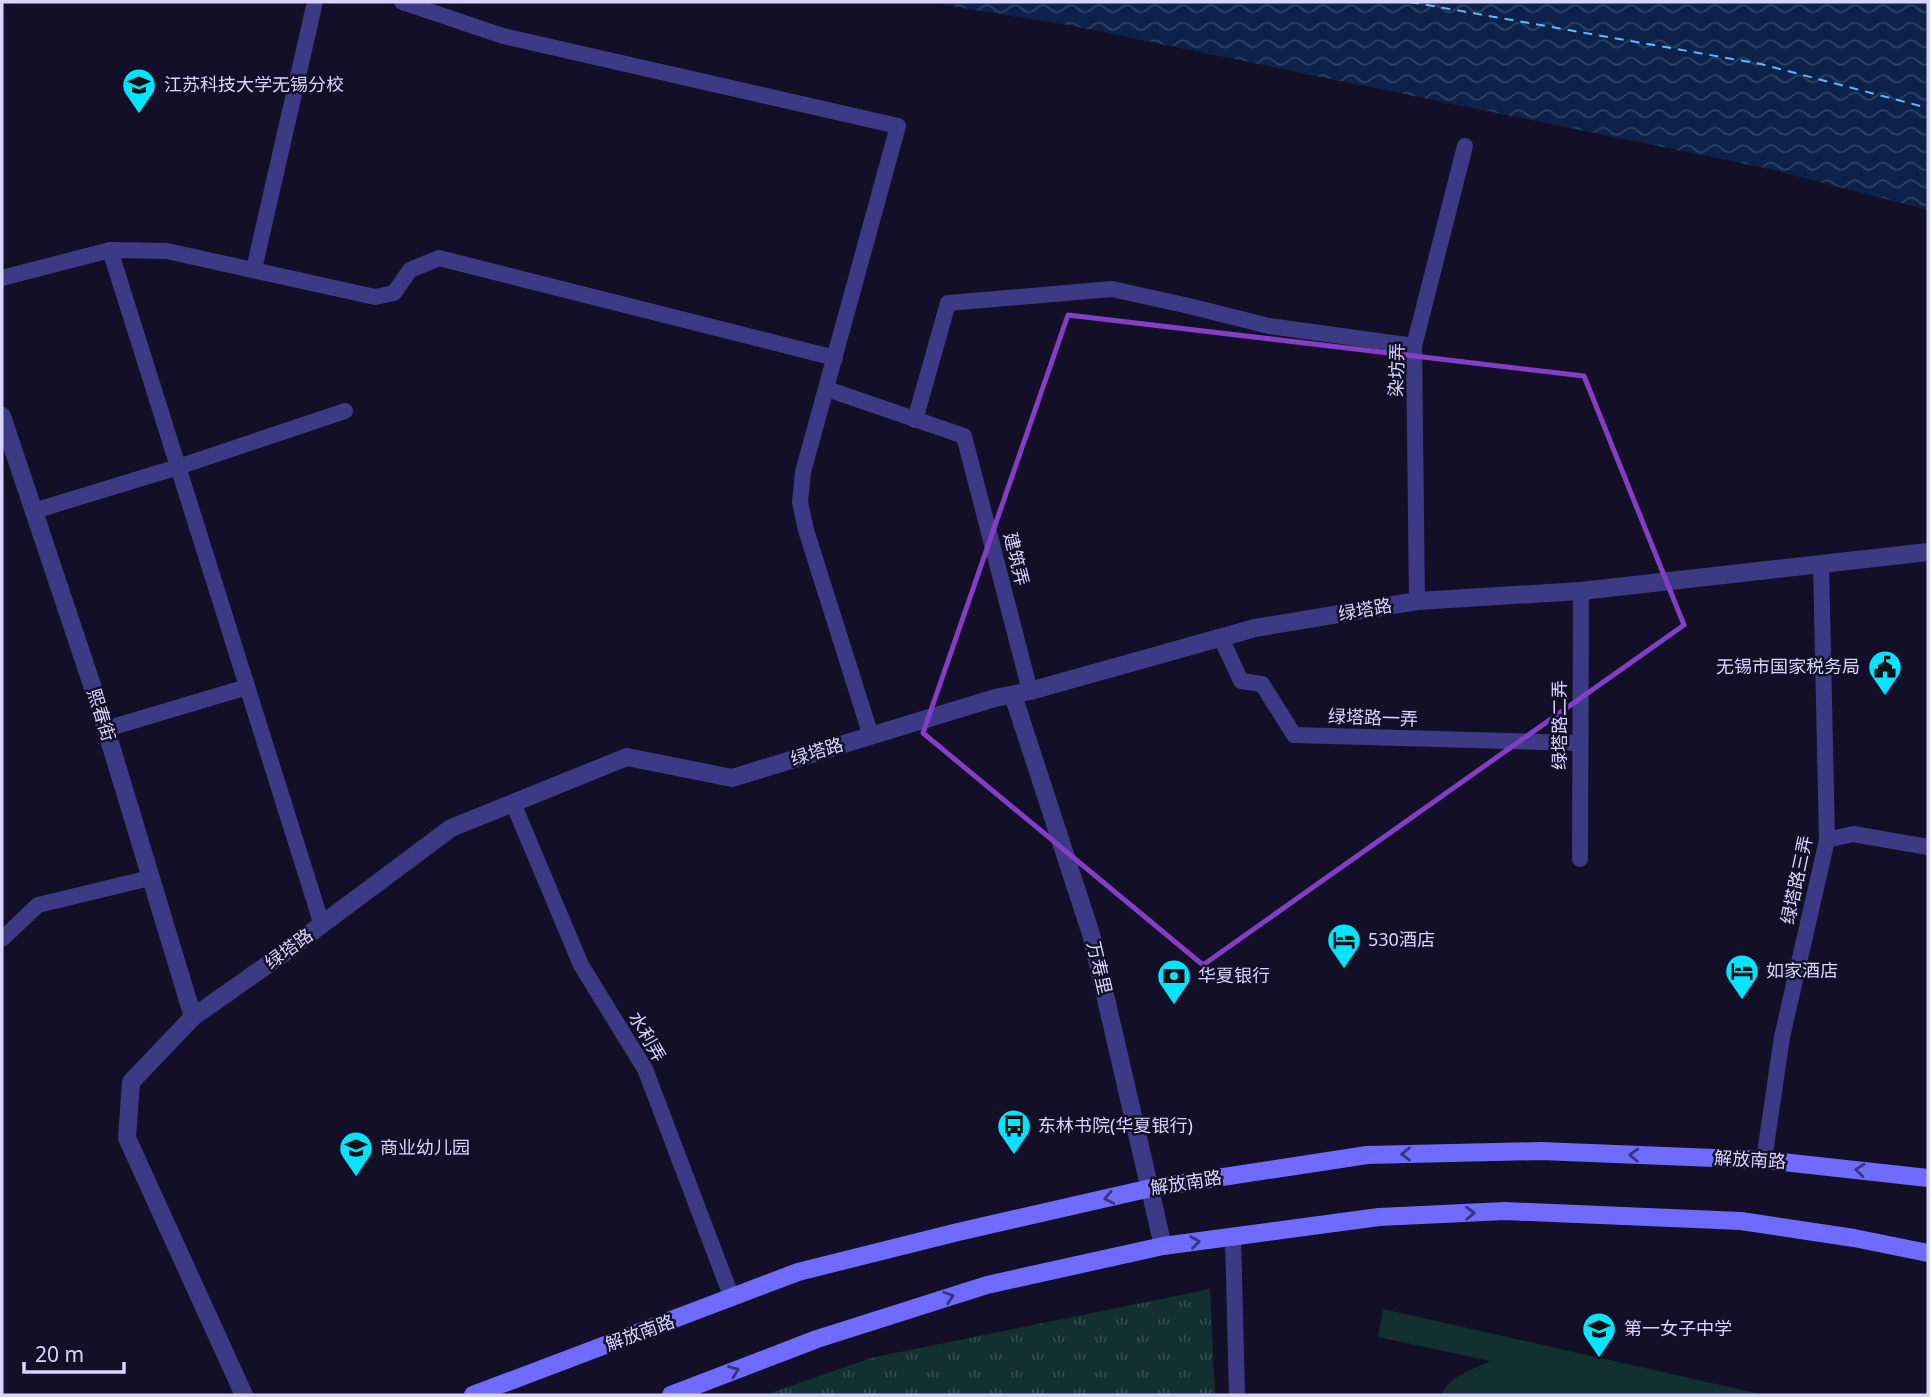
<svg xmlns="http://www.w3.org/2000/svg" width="1930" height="1397" font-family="'Noto Sans','Noto Sans SC',sans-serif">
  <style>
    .grass { fill: #12302f }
    .park { fill: url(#park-tufts) }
    .water { fill: url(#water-waves) }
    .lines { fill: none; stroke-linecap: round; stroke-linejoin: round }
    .ferry { stroke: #62b6ff; stroke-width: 2; stroke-dasharray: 9 7; stroke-linecap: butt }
    .lane { stroke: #3d3a85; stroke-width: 16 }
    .street { stroke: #3d3a85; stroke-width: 18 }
    .secondary { stroke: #6f6bff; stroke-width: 18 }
    .oneway { stroke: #38347d }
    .marked { fill: none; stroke: #843dc5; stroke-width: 5; stroke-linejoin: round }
    .labels { text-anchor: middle; stroke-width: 5; stroke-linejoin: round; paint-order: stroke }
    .poi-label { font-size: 18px; fill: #d9d4ff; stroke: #130f26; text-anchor: start }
    .street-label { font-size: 18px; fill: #d9d4ff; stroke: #130f26 }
  </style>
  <defs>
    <pattern id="park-tufts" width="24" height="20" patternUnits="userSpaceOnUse" patternTransform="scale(1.75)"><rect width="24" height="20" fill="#12302f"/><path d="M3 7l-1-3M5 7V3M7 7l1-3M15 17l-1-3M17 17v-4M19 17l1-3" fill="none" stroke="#344d4e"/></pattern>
    <pattern id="water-waves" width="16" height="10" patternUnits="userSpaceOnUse" patternTransform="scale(1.75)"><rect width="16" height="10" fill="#0c2248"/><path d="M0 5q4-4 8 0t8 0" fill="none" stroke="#2f4163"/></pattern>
  </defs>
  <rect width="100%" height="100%" fill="#130f26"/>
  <!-- grass -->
  <path class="grass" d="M1383,1309L1765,1395H1441C1450,1375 1473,1370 1490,1361L1378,1337Z"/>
  <!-- park -->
  <polygon class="park" points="1210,1289 1215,1395 765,1395 871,1358"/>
  <!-- water -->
  <polygon class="water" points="927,2 1921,2 1928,3 1928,210 1765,168 1073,26"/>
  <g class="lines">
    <!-- ferry -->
    <polyline class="ferry" points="1410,2 1761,64 1928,108"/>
    <!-- lane -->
    <g class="lane">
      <polyline points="402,2 503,36 898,126 803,472 800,502 806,530 871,736"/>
      <polyline points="110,250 322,925"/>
      <polyline points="254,269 315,2"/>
      <polyline points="2,278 110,250 167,251 375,297 394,293 410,270 439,258 835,358"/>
      <polyline points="827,389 964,436 1030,691"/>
      <polyline points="915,420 948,303 1112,289 1189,306 1269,326 1414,346"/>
      <polyline points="34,511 178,467 345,411"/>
      <polyline points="1417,601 1414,346 1465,146"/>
      <polyline points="1221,638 1241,681 1262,684 1294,735 1579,743"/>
      <polyline points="106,729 247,687"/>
      <polyline points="513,803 581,965 645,1069 732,1298"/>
      <polyline points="1827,840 1853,834 1928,847"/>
      <polyline points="1580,859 1581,591"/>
      <polyline points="2,939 38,905 150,878"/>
      <polyline points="1764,1160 1782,1037 1827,840 1821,563"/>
      <polyline points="1233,1237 1237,1395"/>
    </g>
    <!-- street -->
    <g class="street">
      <polyline points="2,416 98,703 193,1017"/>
      <polyline points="1013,695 1091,934 1163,1246"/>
      <polyline points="244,1395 127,1138 131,1082 193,1017 277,958 451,828 627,757 732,778 995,698 1030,691 1255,628 1417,601 1581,591 1928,552"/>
    </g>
    <!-- secondary -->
    <g class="secondary">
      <polyline points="473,1395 798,1272 958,1232 1151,1188 1367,1155 1541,1151 1764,1160 1928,1178"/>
      <polyline points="671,1395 817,1339 987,1285 1163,1246 1379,1217 1505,1211 1741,1221 1854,1238 1928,1253"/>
    </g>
  </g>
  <!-- one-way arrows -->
  <defs><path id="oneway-chevron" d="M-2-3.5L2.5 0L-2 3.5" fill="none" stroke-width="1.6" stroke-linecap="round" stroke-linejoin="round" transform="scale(1.75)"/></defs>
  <g class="oneway">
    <use href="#oneway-chevron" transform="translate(1406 1154) rotate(179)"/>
    <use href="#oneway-chevron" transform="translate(1634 1155) rotate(-178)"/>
    <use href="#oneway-chevron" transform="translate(1860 1170) rotate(-174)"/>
    <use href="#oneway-chevron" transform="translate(1109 1198) rotate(167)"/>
    <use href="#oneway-chevron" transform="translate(1470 1213) rotate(-2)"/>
    <use href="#oneway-chevron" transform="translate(1195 1242) rotate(-8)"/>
    <use href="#oneway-chevron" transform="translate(949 1297) rotate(-18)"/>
    <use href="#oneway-chevron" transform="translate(734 1371) rotate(-21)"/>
  </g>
  <!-- marked area -->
  <path class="marked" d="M1068,315L1584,376L1684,625L1203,965L923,733Z"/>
  <!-- icons -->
  <defs>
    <g id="university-pin" transform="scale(1.75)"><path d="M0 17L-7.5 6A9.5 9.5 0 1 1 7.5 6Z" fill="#00e5ff" stroke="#130f26"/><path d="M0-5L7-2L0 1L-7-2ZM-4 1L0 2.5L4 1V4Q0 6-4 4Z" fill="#111"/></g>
    <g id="civic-pin" transform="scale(1.75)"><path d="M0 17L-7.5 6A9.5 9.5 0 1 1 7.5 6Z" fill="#00e5ff" stroke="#130f26"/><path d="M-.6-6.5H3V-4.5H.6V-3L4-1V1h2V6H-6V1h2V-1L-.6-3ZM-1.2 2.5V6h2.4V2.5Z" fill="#111"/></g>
    <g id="hotel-pin" transform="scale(1.75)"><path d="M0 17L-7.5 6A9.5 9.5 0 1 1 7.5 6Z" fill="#00e5ff" stroke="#130f26"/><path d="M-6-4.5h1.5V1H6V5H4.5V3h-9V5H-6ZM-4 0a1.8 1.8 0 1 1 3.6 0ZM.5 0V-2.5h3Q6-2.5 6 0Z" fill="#111"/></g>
    <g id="bank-pin" transform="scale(1.75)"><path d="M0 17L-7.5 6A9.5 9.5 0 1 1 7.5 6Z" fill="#00e5ff" stroke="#130f26"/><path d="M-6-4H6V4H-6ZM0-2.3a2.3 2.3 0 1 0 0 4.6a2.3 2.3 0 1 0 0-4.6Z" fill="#111"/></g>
    <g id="bus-pin" transform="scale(1.75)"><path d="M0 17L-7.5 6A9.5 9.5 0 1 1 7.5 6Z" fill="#00e5ff" stroke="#130f26"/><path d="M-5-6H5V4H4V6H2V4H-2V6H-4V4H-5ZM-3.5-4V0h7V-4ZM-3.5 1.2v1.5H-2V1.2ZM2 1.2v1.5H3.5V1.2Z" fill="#111"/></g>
    <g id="school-pin" transform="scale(1.75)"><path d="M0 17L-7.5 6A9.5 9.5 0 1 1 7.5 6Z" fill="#00e5ff" stroke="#130f26"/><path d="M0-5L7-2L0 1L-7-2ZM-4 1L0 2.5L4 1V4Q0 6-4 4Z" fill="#111"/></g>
  </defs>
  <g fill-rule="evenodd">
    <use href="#university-pin" x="139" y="85"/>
    <use href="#civic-pin" x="1885" y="667"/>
    <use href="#hotel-pin" x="1344" y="940"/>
    <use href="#hotel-pin" x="1742" y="971"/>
    <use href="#bank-pin" x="1174" y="976"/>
    <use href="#bus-pin" x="1014" y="1126"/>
    <use href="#school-pin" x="356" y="1148"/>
    <use href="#school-pin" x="1599" y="1329"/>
  </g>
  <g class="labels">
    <!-- poi labels -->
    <g class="poi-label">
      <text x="164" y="91">江苏科技大学无锡分校</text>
      <text x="1860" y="673" text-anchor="end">无锡市国家税务局</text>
      <text x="1368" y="946">530酒店</text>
      <text x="1766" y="977">如家酒店</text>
      <text x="1198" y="982">华夏银行</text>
      <text x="1038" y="1132">东林书院(华夏银行)</text>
      <text x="380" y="1154">商业幼儿园</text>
      <text x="1624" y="1335">第一女子中学</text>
    </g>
    <!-- street labels -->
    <g class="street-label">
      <text transform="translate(1397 370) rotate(-88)" y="6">染坊弄</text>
      <text transform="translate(1016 559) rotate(76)" y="6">建筑弄</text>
      <text transform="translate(1365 610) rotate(-10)" y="6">绿塔路</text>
      <text transform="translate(101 715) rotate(73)" y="6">熙春街</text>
      <text transform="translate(1373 718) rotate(2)" y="6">绿塔路一弄</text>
      <text transform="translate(1560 725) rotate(-90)" y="6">绿塔路二弄</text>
      <text transform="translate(817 752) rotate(-17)" y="6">绿塔路</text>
      <text transform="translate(1797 880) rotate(-78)" y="6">绿塔路三弄</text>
      <text transform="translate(289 949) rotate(-36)" y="6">绿塔路</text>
      <text transform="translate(1099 968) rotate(77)" y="6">万寿里</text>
      <text transform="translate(647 1037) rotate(60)" y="6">水利弄</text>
      <text transform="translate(1750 1160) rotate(3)" y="6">解放南路</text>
      <text transform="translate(1186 1183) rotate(-9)" y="6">解放南路</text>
      <text transform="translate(640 1333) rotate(-20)" y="6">解放南路</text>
    </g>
  </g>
  <!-- border -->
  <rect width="1930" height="1397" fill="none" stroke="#d9d4ff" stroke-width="7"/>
  <!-- scale -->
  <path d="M24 1362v10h100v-10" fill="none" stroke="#d9d4ff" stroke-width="3.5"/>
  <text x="35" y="1362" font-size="21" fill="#d9d4ff" stroke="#130f26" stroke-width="5" paint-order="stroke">20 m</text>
</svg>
